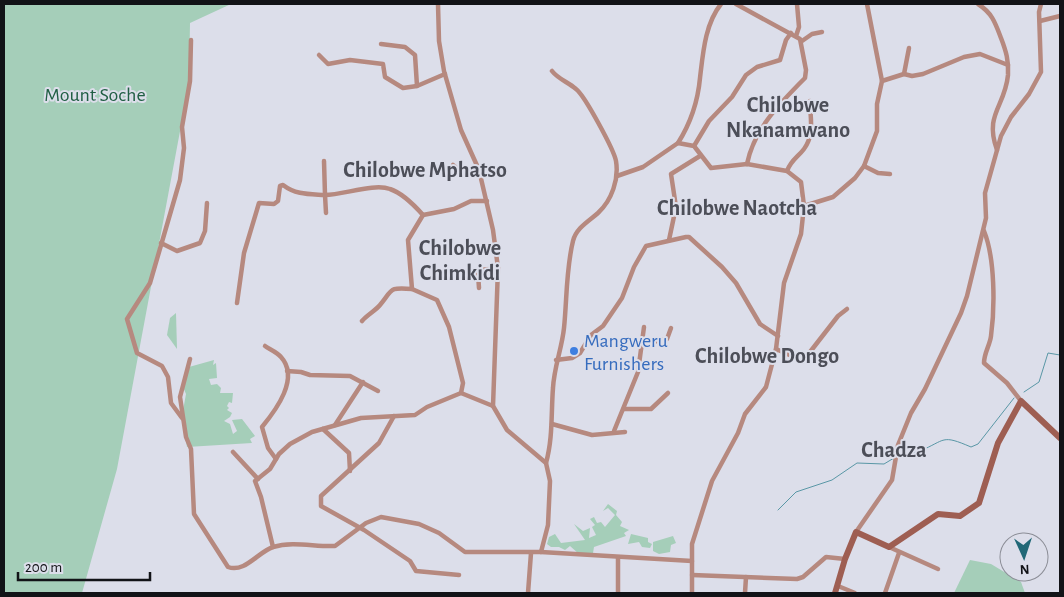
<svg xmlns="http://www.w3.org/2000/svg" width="1064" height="597" font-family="'Alegreya Sans',sans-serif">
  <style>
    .green { fill: #a5ceb9 }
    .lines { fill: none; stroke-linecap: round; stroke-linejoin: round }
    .stream { stroke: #5997a6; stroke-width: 1 }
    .street { stroke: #b6897f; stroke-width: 4.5 }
    .secondary { stroke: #9e5e52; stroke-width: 6 }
    .shop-dot { fill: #3f7fe0; stroke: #dcdeea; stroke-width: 2 }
    .labels { text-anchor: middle; stroke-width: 4; stroke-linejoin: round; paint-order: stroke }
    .park-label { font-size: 20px; fill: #205f44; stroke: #dcdeea }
    .shop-label { font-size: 20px; fill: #366cbe; stroke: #dcdeea; text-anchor: start }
    .quarter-label { font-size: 22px; font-weight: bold; fill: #4c4e58; stroke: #dcdeea }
  </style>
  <rect width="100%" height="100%" fill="#dcdeea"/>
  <!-- green -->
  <g class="green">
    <polygon points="4,4 231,4 190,23 189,83 117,469 82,593 4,593"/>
    <polygon points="176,313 177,349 167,335 170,318"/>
    <polygon points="214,360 213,365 216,363 217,378 209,379 211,385 217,384 221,388 220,393 233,393 232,403 229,402 227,406 229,408 227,410 232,413 230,417 224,421 230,424 233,434 237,431 232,420 242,419 255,436 250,439 252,443 187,447 182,416 186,394 183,387 189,367"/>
    <polygon points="608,504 617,511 616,515 622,522 620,526 629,530 624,533 626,536 594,547 593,553 579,554 570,546 565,550 559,547 551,547 547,544 549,537 555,534 561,543 585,540 574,524 583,531 590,528 589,538 596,535 592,527 595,525 590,519 594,517 597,523 601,522 605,527 615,515 608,508 603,511"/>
    <polygon points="631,534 648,538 648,542 652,544 650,548 642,547 639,542 628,544"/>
    <polygon points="673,536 676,543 671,545 670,552 659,554 653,551 653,542"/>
    <polygon points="970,560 991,564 1021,582 1025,593 954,593"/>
  </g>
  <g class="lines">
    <!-- stream -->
    <g class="stream">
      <polyline points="1024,392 1039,382 1048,353 1060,355"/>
      <path d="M897,456C905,452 913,454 920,451C946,440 941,434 971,447L978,444L1014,398"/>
      <polyline points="778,510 796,492 832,480 857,463 884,464 894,458"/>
    </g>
    <!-- street -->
    <g class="street">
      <polyline points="438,4 439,41 444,71 461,130 479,170 493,230 498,268 493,406 507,430 546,463 550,481 548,525 541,552"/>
      <path d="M736,4L800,39L806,70L805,78C780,103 754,129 747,164"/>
      <path d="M978,4C992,13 995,22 1001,38C1006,51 1009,61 1008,75C1005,107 984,114 997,150"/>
      <polyline points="1040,21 1060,16"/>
      <polyline points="796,36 799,27 797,4"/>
      <polyline points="802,41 812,34 822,32"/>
      <polyline points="381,44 405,47 415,55 417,86"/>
      <polyline points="319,55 328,64 350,60 383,64 385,77 403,88 417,86 445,74"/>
      <polyline points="904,74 909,48"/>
      <polyline points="882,81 904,74 912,76 923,74 964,57 980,54 1008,65"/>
      <path d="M678,143C690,124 698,100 700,78C703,53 705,24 721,4"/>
      <polyline points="694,146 709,121 732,97 746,75 757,67 780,60 786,40 791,33"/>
      <path d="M324,161L325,195C343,195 374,183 390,189C402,193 415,206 423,215"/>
      <polyline points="453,165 458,169 479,170"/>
      <polyline points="864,166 878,173 890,174"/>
      <path d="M787,171C791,160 798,157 804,149C815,134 810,118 810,101"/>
      <polyline points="617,176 643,167 678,143 694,146 711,168 747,164 787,171 801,182 804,206 801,234 784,283 776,349 766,387 745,414 738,433 712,481 692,544 692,593"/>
      <polyline points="804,206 833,197 855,178 864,166 877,131 877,104 882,81 867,4"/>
      <polyline points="423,215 454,209 471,201 487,201"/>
      <path d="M984,231C995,258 995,307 991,336C990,345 984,353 984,363L1007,383L1021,401"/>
      <polyline points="669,240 676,207 671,174 700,156"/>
      <polyline points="161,243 177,251 200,243 205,231 207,203"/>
      <polyline points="479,288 478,274 481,270 498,268"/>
      <path d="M237,303L244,253L259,203L274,204L278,201L280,186L283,185C296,195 309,194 325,195L326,213"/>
      <path d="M362,321C367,315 375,311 380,305C393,289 389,287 412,289L408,240L423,215"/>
      <polyline points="643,344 667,339 671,328"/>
      <path d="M265,346C269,349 277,352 281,357C300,378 276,410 262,427L268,448L276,459"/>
      <polyline points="776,349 803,361 838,316 847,309"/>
      <path d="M190,359L180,397L186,437L191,449L194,514L228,567C245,573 258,552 273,547C293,541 315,547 335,546L366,523L381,517L419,524L439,533L465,552H541L692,561"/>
      <polyline points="556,360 572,358 580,353 591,335 603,326 622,298 634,267 646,246 686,237 689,237 722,267 736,283 760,324 778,336"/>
      <polyline points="287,371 301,372 310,375 350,376 378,391"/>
      <polyline points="461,393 493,406"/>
      <polyline points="624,409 651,409 668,393"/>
      <polyline points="394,416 379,443 321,496 321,506 364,530 410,561 416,571 459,575"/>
      <polyline points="182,418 171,403 168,377 162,366 137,353 127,319 150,283 180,180 184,148 182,127 190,81 191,40"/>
      <polyline points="552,424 592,435 625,432"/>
      <polyline points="335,425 363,382"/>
      <polyline points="323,429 349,453 350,471"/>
      <polyline points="614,431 638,372 644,327"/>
      <polyline points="233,452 258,479"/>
      <path d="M546,463C553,438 551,413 553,388C554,367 562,348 564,328C567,299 566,269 573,241C576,228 589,221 598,213C612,200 619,179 616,161C614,150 585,96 576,89C568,82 558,79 552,71"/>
      <polyline points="856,532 892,480 898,445 911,413 925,389 961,313 967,296 986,218 985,193 1001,136 1011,117 1029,94 1041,72 1039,12 1041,4"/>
      <polyline points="273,547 261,497 255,481 270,469 279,454 290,444 312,432 361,418 415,415 427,407 461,393 463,383 449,327 437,300 412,289"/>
      <polyline points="889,547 938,569"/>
      <polyline points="692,575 797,579 803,577 826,557 845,559"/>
      <polyline points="838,586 855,593"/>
      <polyline points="528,593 531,553"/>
      <polyline points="618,593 618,558"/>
      <polyline points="745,593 746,577"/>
      <polyline points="885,593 899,553"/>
    </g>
    <!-- secondary -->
    <polyline class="secondary" points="835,593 845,559 856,532 889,547 938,514 960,516 979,503 998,443 1021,401 1060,438"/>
  </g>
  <!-- markers -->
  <circle class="shop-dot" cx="574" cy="351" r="5"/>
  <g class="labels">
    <!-- park labels -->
    <g class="park-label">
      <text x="95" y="101">Mount Soche</text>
    </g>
    <!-- shop labels -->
    <g class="shop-label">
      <text x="584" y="347">Mangweru<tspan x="584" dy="23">Furnishers</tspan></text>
    </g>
    <!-- quarter labels -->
    <g class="quarter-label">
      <text x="788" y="112">Chilobwe<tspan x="788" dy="25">Nkanamwano</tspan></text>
      <text x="425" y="177">Chilobwe Mphatso</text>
      <text x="737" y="215">Chilobwe Naotcha</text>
      <text x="460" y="255">Chilobwe<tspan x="460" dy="25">Chimkidi</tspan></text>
      <text x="767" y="363">Chilobwe Dongo</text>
      <text x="894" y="457">Chadza</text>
    </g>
  </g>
  <!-- border -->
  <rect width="1064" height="597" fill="none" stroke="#121317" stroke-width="10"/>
  <!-- north arrow -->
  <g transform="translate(1024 557) rotate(177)"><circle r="24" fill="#dcdeea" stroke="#8b8d96"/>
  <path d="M0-4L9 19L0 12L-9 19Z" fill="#216877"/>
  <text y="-8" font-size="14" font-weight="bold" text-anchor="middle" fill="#121317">N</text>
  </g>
  <!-- scale -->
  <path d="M18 572v8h132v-8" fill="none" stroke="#121317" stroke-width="2.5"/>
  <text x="25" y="572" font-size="15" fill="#121317" stroke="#dcdeea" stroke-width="4" paint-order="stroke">200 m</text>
</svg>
